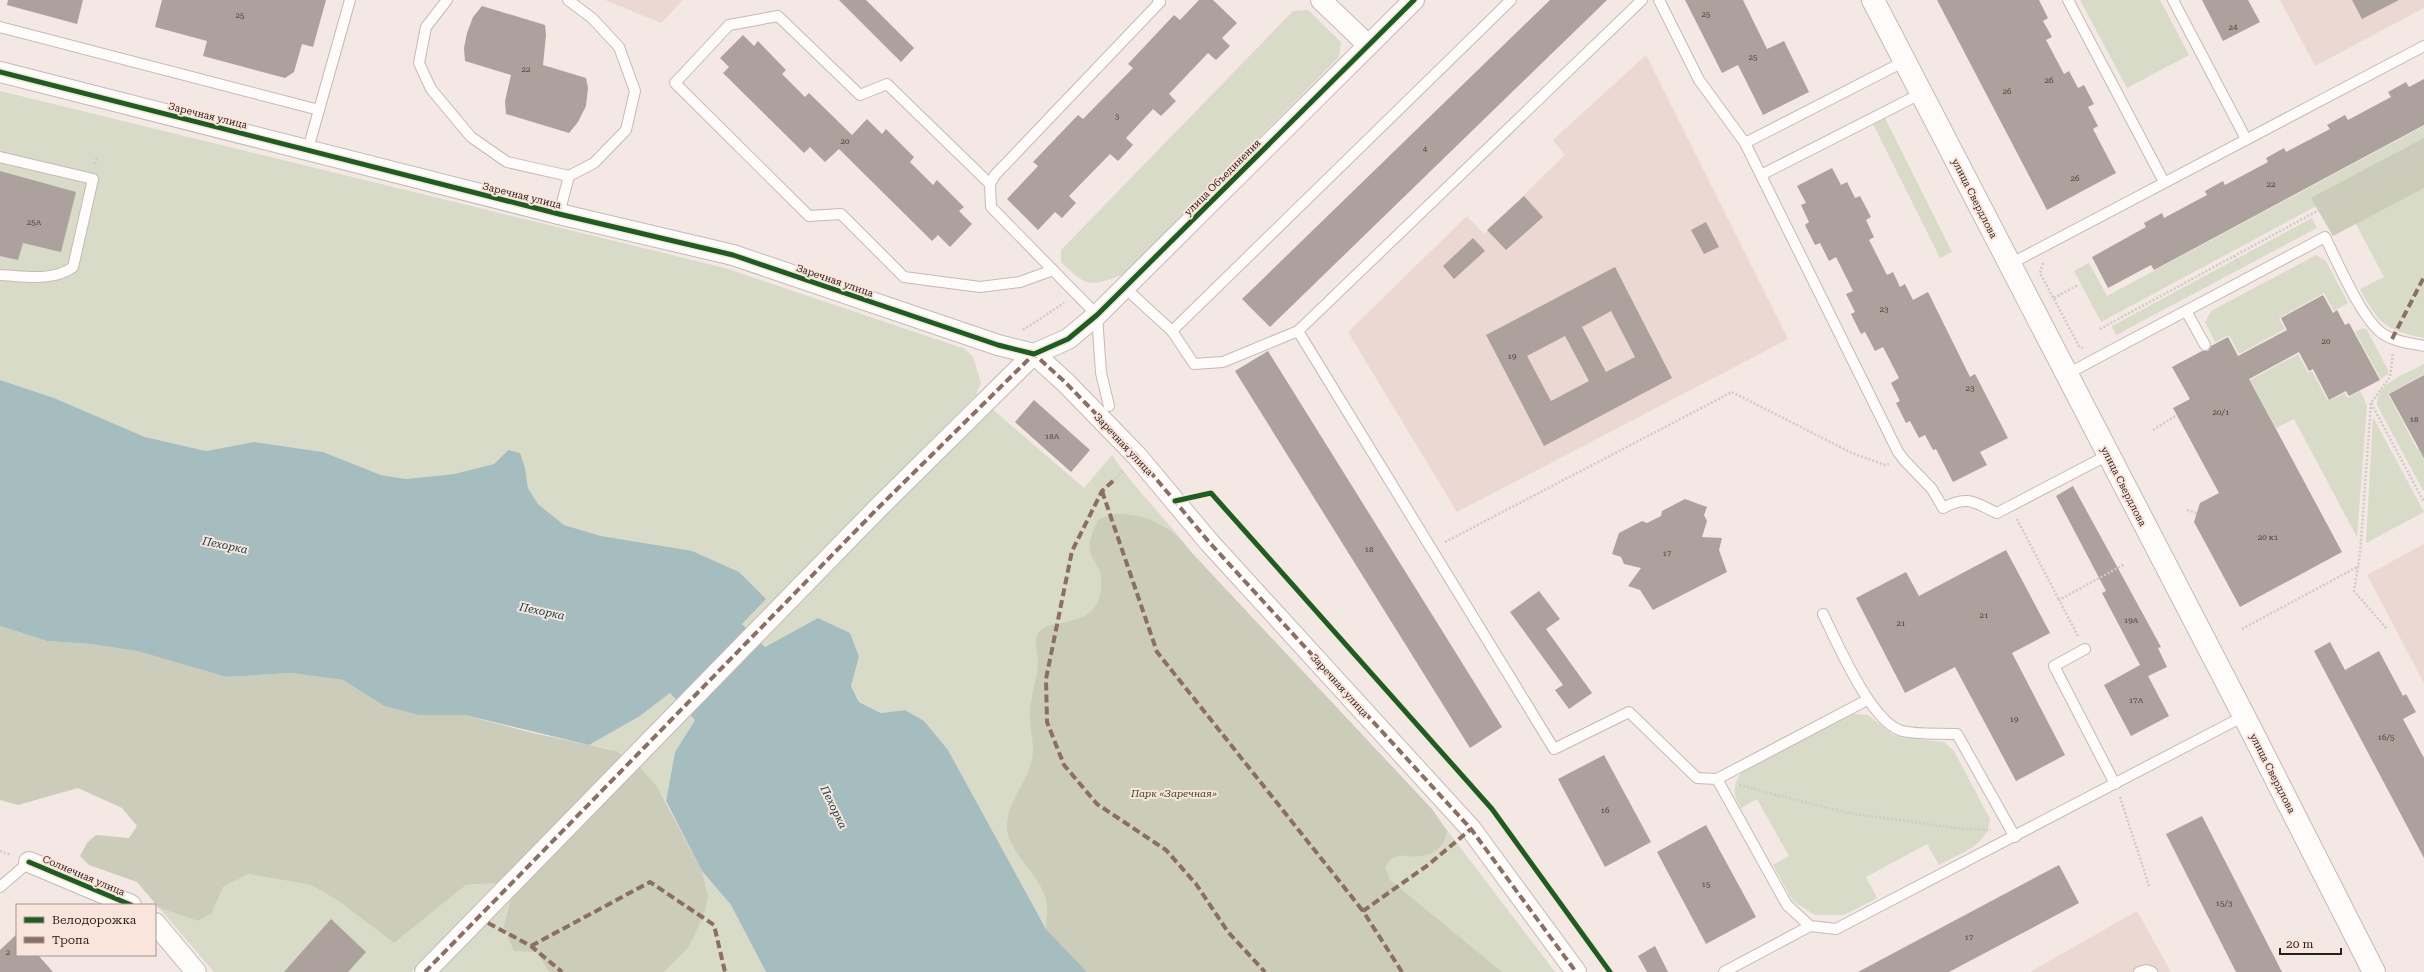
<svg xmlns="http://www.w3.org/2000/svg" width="2424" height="972" font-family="'Roboto Serif',serif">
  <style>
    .education { fill: #ebd8d3 }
    .green { fill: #d9dbc9 }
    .forest { fill: #cbccba }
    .water { fill: #a5bdbe }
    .building { fill: #aca19c; fill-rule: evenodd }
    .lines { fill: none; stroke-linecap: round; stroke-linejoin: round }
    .lane-casing { stroke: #c5bab5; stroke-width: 12 }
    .street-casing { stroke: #c5bab5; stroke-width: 22 }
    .secondary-casing { stroke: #c5bab5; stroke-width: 24 }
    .path { stroke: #d0cac8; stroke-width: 2.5; stroke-dasharray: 2 2; stroke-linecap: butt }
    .lane { stroke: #fdfcfb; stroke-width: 10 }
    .street { stroke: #fdfcfb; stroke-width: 20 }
    .secondary { stroke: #fdfcfb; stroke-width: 22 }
    .quiet { stroke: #8d6e63; stroke-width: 4; stroke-dasharray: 8 4; stroke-linecap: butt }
    .cycleway-casing { stroke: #fae5dc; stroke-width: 8 }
    .cycleway { stroke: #1b5e20; stroke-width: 5 }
    .labels { text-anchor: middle; stroke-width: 4; stroke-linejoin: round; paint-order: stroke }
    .number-label { font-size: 8px; fill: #4b403a }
    .street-label { font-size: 10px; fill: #2b1f19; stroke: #fae5dc }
    .park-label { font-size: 10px; font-style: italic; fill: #374618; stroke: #fae5dc }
    .water-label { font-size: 11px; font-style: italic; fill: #003f43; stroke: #fae5dc }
  </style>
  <rect width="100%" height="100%" fill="#f3e8e3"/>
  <!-- education -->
  <g class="education">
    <polygon points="605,0 683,0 661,23"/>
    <polygon points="2280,0 2424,0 2424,8 2315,66"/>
    <polygon points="1646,55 1788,339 1457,512 1348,332 1467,216 1484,234 1565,155 1553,140"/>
    <polygon points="2424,544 2424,683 2367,575"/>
    <polygon points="2137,911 2171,972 2030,972"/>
  </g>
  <!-- green -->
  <g class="green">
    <polygon points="2080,0 2160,0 2189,55 2127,88"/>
    <path d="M1308,10L1341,42L1339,57L1124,274C1090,287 1088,288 1061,262V250L1293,11Z"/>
    <path d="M0,91L725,268L965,349L973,357L981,383L976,395L871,501L884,515L991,408L1084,488L1112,455C1136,491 1166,518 1191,552L1431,809L1555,972H1087L1046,929L948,750L924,722L905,710L881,713L860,702L851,686L859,657L818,618L765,647L742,624L601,536L564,525L538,504L528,488L525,468L508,450L494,464L454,474L406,479L381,475L323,452L254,442L206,451L145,437L54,398L0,380Z"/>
    <polygon points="1885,118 1952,252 1940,258 1873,124"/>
    <polygon points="2424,126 2424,148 2101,322 2074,271 2089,263 2107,296"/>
    <path d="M2424,169V338C2385,330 2379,324 2360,289L2384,277L2348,209Z"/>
    <polygon points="2312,218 2317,228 2116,335 2112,326"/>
    <polygon points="2316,255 2326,261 2348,303 2334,311 2324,293 2279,318 2285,329 2239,354 2229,335 2215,342 2205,322 2211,311"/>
    <polygon points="2363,328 2367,330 2388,370 2388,374 2381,379 2355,332"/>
    <polygon points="2298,354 2308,373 2312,371 2328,401 2345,393 2348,398 2360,391 2367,405 2357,537 2294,419 2276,428 2250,380"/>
    <path d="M2424,364V374L2388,394L2417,449L2421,447L2424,452V492L2377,405C2377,382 2406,374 2424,364Z"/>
    <polygon points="2373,417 2424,512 2366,543"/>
    <path d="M670,693L695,720L675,752L666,801C656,784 636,758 616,751C608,747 597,747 589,745L640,716Z"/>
    <path d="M1852,714L1868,715L1893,735L1903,738L1944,742L1954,751L1990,819C1988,846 1960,853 1939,865L1927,844L1866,877L1877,898L1844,915H1815L1793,901L1773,865L1789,856L1757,799L1741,808C1733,794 1732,787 1741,773Z"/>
    <polygon points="702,871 731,905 766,972 664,972 688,948 708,896"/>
    <polygon points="249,874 311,885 337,900 394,943 466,885 499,883 411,972 214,972 159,908 198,921 212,913 223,887"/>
    <polygon points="512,895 536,952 549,972 437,972"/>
  </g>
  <!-- forest -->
  <g class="forest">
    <polygon points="2424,138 2424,188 2333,236 2311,198"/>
    <path d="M1115,514C1147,513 1173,527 1191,552L1432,809L1447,831C1445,845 1436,854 1421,856C1405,859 1397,848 1385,867L1390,880L1502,972H1087L1046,929C1046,920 1049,908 1046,899C1039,873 1007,853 1007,825C1008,798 1032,778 1033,751C1033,738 1029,724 1030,711C1031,694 1038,677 1038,660C1037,651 1033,639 1040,631C1053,619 1082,627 1096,605C1102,596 1103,579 1099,569C1096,563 1091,558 1090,551C1088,540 1094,528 1099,519Z"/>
    <polygon points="0,626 47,641 90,644 137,651 226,677 291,673 343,680 384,706 418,715 465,715 529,732 617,751 642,769 658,788 702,871 708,896 704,915 688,948 664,972 549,972 536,952 514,951 504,926 512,895 499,883 466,885 394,943 337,900 311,885 249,874 223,887 212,913 198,921 159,908 137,882 89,865 80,856 87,843 96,835 129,838 137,826 122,808 78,788 18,805 0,800"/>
  </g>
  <!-- water -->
  <polygon class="water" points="0,380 54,398 145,437 206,451 254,442 323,452 381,475 406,479 454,474 494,464 508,450 520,453 525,468 528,488 538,504 564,525 601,536 692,551 739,572 766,599 742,624 765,647 818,618 850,633 859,657 851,686 859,702 881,713 905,710 924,721 948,750 1046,929 1087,972 766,972 731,905 702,871 666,801 675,752 695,720 670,693 640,716 589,745 465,715 418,715 384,706 343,680 291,673 226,677 137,651 90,644 47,641 0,626"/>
  <!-- building -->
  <g class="building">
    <polygon points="8,0 83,0 77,24 7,5"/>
    <polygon points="162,0 326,0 313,47 302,44 294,72 285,78 203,56 207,41 155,27"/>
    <polygon points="839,0 866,0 914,48 901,62"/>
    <polygon points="1199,0 1213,0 1237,23 1222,38 1230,46 1216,60 1208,53 1169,94 1176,101 1161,116 1153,109 1126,138 1133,145 1118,161 1110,154 1069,196 1076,203 1062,218 1055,212 1038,230 1007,199 1038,166 1033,162 1078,115 1083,119 1133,68 1128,64 1174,15 1180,20"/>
    <polygon points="1550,0 1607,0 1270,327 1242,299"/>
    <polygon points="1685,0 1743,0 1767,49 1784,41 1809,92 1763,115 1738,65 1722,73"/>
    <polygon points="1937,0 2039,0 2048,18 2043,21 2052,37 2046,40 2064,74 2069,71 2078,88 2084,85 2094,104 2088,107 2098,126 2093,129 2116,173 2047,210"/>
    <polygon points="2202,0 2248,0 2260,22 2223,41"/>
    <polygon points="2352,0 2399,0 2362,19"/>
    <polygon points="482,6 545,25 546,35 543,65 586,78 588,88 586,106 578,122 569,133 506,114 505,101 511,75 465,61 464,48 467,33 473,17"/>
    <polygon points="743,35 754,46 758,41 786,70 782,74 805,97 809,93 852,135 867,119 882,134 886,129 914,157 910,162 933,185 937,180 964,207 959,211 972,224 950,247 938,235 932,241 839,149 825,162 810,147 804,153 723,73 729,67 720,58"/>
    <polygon points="2424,79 2424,125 2154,270 2151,265 2108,288 2092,257 2146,227 2144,223 2162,213 2164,218 2207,195 2205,191 2223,181 2225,185 2268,162 2266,158 2284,148 2286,152 2330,129 2327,125 2345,115 2348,120 2391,97 2388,92 2406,82 2409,87"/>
    <polygon points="1832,168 1841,185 1847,182 1855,198 1860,196 1871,217 1866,220 1874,237 1869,240 1887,275 1893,272 1900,287 1905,284 1913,300 1928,292 1970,377 1975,374 2008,438 1980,452 1987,465 1953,482 1936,449 1933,450 1925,435 1919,438 1910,421 1906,423 1896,403 1900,401 1891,383 1899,378 1883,347 1875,351 1865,332 1861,334 1851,314 1855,312 1846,294 1853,291 1836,257 1829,261 1820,243 1815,245 1805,225 1809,222 1801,205 1806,203 1797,186"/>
    <polygon points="0,171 76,192 61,252 23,243 18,260 0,256"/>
    <polygon points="1524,196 1543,217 1506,250 1487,230"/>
    <polygon points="1706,222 1719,247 1704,254 1691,230"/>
    <polygon points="1473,238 1485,251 1454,279 1443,266"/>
    <path d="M1615,267L1672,378L1544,446L1486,335ZM1611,311L1635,357L1606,372L1582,327ZM1565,336L1589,381L1551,401L1527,356Z"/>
    <polygon points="2323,295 2333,313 2337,310 2345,325 2349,323 2380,380 2349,396 2346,391 2329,400 2313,369 2309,371 2299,352 2249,379 2342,552 2240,607 2194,522 2200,503 2219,493 2173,408 2190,399 2172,367 2202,351 2208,351 2211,346 2228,337 2238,356 2287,330 2281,318"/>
    <polygon points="1268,351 1502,727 1470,748 1235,371"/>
    <polygon points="2424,375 2424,458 2389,394"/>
    <polygon points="1034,400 1090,450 1071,472 1015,422"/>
    <polygon points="2073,486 2161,647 2158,648 2167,667 2148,676 2169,716 2131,736 2104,685 2140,665 2102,593 2106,591 2056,496"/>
    <polygon points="1685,499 1707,507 1704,515 1707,521 1702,537 1722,538 1719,550 1727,572 1653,610 1640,590 1628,586 1641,568 1624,564 1621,557 1612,554 1619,533 1642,521 1647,523 1661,516 1662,511"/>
    <polygon points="2006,550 2050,633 2012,653 2065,755 2016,781 1955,667 1905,693 1856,598 1906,572 1919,596"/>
    <polygon points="1539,591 1560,619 1546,629 1592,693 1569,709 1555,690 1563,685 1510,612"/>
    <polygon points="2330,642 2345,670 2379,651 2403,696 2406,694 2416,712 2403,719 2424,758 2424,858 2314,651"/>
    <polygon points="1604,755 1651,842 1605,867 1558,779"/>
    <polygon points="2202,816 2282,972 2236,972 2166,834"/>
    <polygon points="1706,825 1756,917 1706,944 1657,852"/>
    <polygon points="2059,865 2079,903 1949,972 1858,972"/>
    <polygon points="331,919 366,952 348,972 284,972"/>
    <polygon points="17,934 17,955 38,955 53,972 0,972 0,950"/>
    <polygon points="1655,946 1668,972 1647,972 1638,956"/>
  </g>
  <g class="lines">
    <!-- lane casing -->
    <g class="lane-casing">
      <g id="lane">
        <polyline points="447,0 426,27 419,63 431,89 471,137 507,162 569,176 594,163 626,130 635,91 619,47 592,18 568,0"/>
        <path d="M1659,0L1699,80L1745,143L1898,452L1905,461L1932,489L1943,508C1967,495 1974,502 1997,513L2108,455"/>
        <polyline points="2068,0 2164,182"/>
        <polyline points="2173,0 2246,139"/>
        <polyline points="0,27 319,110"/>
        <polyline points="1745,143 1905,61"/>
        <polyline points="308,149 350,0"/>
        <path d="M0,157L93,179L73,267C53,282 24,276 0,275"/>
        <polyline points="1761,175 1922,93"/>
        <polyline points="990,184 887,84 860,95 778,16 729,25 675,83 809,216 841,214 904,277 980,287 1020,282 1053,270"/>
        <polyline points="559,214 569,176"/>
        <polyline points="2010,264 2424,46"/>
        <polyline points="1124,287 1172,331 1194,364 1223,362 1298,331 1554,749 1629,712 1697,778 1717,779 1787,905 1810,926 1836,929 2244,716"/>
        <polyline points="2186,311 2205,345"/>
        <polyline points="1172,331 1511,0"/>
        <polyline points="1298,331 1642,0"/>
        <path d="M2067,374L2325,237C2337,261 2362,320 2383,334C2395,342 2410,343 2424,346"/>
        <polyline points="1109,406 1101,373 1097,315 991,207 990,184 995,175 1160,2 1158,0"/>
        <path d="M1823,614C1837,642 1871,723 1902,731C1919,735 1940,733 1957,734L2015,837"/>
        <polyline points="2085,649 2054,666 2115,784"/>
        <polyline points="1717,779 1867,700"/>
        <polyline points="0,887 29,862"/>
        <polyline points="1724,972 1810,926"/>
        <polyline points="2139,972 2146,970 2152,972"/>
      </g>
    </g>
    <!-- street casing -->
    <g class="street-casing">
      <g id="street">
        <polyline points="1321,0 1368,45"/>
        <polyline points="0,72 559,214 733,255 998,345 1034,354 1065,382 1137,456 1209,542 1471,829 1576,972"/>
        <polyline points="29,862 131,905"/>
        <polyline points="155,923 196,972"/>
        <polyline points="425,972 878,508 1034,354 1068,339 1097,315 1414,0"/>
      </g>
    </g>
    <!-- secondary casing -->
    <g class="secondary-casing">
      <polyline id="secondary" points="1873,0 2244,716 2374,972"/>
    </g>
    <!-- path -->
    <g class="path">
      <polyline points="95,164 97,157"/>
      <polyline points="2234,256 2240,266"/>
      <polyline points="2043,263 2040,273 2079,346 2083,348"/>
      <polyline points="2054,298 2078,285"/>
      <polyline points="2100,329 2424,153"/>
      <polyline points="1023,330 1064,303"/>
      <polyline points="2393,354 2390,377 2371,403 2424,502"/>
      <polyline points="2371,403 2360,554 2354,591 2387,629"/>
      <polyline points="2153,430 2177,415"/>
      <polyline points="1113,481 1124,470"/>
      <polyline points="2187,510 2197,513"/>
      <polyline points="2017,519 2059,600"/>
      <polyline points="1445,542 1732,392 1852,453 1885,465 1889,464"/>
      <polyline points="2242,629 2359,566"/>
      <polyline points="2078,636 2059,600 2125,564"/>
      <polyline points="1739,785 1848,813 1964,829 1991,830"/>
      <polyline points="2120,797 2149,886"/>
      <polyline points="0,851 11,855"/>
    </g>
    <!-- lane -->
    <use href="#lane" class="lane"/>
    <!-- street -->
    <use href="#street" class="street"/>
    <!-- secondary -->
    <use href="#secondary" class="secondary"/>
    <!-- quiet -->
    <g class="quiet">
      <polyline points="2392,339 2424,277"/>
      <polyline points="1113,481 1102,491 1072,551 1046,679 1047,722 1064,765 1097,804 1166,850 1196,884 1228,932 1265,972"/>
      <polyline points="1102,491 1157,652 1363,911"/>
      <polyline points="488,923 531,946 562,972"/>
      <polyline points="531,946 650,882 714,925 725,972"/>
      <polyline points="425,972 878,508 1034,354 1065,382 1137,456 1209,542 1471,829 1576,972"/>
      <polyline points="1402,972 1363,911 1428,865 1471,829"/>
    </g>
    <!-- cycleway casing -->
    <g class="cycleway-casing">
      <g id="cycleway">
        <polyline points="0,72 559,214 733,255 998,345 1034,354 1068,339 1097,315 1414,0"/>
        <polyline points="1175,501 1211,493 1492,809 1610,972"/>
        <polyline points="29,862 131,905"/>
      </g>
    </g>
    <!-- cycleway -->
    <use href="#cycleway" class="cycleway"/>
  </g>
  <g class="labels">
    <!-- number labels -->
    <g class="number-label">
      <text x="1706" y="17">25</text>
      <text x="240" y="18">25</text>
      <text x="2233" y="30">24</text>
      <text x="1753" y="60">25</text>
      <text x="526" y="72">22</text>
      <text x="2049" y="83">26</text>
      <text x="2007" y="94">26</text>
      <text x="1117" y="119">3</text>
      <text x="845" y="144">20</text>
      <text x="1425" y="152">4</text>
      <text x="2075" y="181">26</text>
      <text x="2271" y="187">22</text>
      <text x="34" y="225">25А</text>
      <text x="1884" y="312">23</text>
      <text x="2326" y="344">20</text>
      <text x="1512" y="359">19</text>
      <text x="1970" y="391">23</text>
      <text x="2221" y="415">20/1</text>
      <text x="2414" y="422">18</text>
      <text x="1052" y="439">18А</text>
      <text x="2268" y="540">20 к1</text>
      <text x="1369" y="552">18</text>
      <text x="1667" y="556">17</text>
      <text x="1984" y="618">21</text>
      <text x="2131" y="623">19А</text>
      <text x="1901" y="626">21</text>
      <text x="2136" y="703">17А</text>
      <text x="2014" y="722">19</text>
      <text x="2386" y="740">16/5</text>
      <text x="1605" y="813">16</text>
      <text x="1706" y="887">15</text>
      <text x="2224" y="906">15/3</text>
      <text x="1969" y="940">17</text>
      <text x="8" y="955">2</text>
    </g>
    <!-- street labels -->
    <g class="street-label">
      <text transform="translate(208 115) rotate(14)" y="4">Заречная улица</text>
      <text transform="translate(1222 177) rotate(-45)" y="4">улица Объединения</text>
      <text transform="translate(522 195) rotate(14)" y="4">Заречная улица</text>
      <text transform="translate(1975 198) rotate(63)" y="4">улица Свердлова</text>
      <text transform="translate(835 280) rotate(19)" y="4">Заречная улица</text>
      <text transform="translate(1124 444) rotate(47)" y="4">Заречная улица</text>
      <text transform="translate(2124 486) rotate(63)" y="4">улица Свердлова</text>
      <text transform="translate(1340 685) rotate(48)" y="4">Заречная улица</text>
      <text transform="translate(2273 773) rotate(63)" y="4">улица Свердлова</text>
      <text transform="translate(84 875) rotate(23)" y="4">Солнечная улица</text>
    </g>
    <!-- park labels -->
    <g class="park-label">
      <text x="1174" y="797">Парк «Заречная»</text>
    </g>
    <!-- water labels -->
    <g class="water-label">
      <text transform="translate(225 545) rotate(12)" y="4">Пехорка</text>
      <text transform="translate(542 611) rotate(12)" y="4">Пехорка</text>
      <text transform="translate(834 807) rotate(64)" y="4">Пехорка</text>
    </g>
  </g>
  <!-- legend -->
  <rect x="16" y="904" width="140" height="52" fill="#fae5dc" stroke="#a7968e"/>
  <rect x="24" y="917" width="20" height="6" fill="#1b5e20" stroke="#a7968e"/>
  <text x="52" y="924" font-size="12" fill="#2b1f19">Велодорожка</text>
  <rect x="24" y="937" width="20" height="6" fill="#8d6e63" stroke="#a7968e"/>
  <text x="52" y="944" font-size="12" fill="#2b1f19">Тропа</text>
  <!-- scale -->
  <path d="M2280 948v6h61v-6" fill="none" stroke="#2b1f19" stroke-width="2"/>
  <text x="2286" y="948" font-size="12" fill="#2b1f19" stroke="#fae5dc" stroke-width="3" paint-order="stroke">20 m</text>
</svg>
